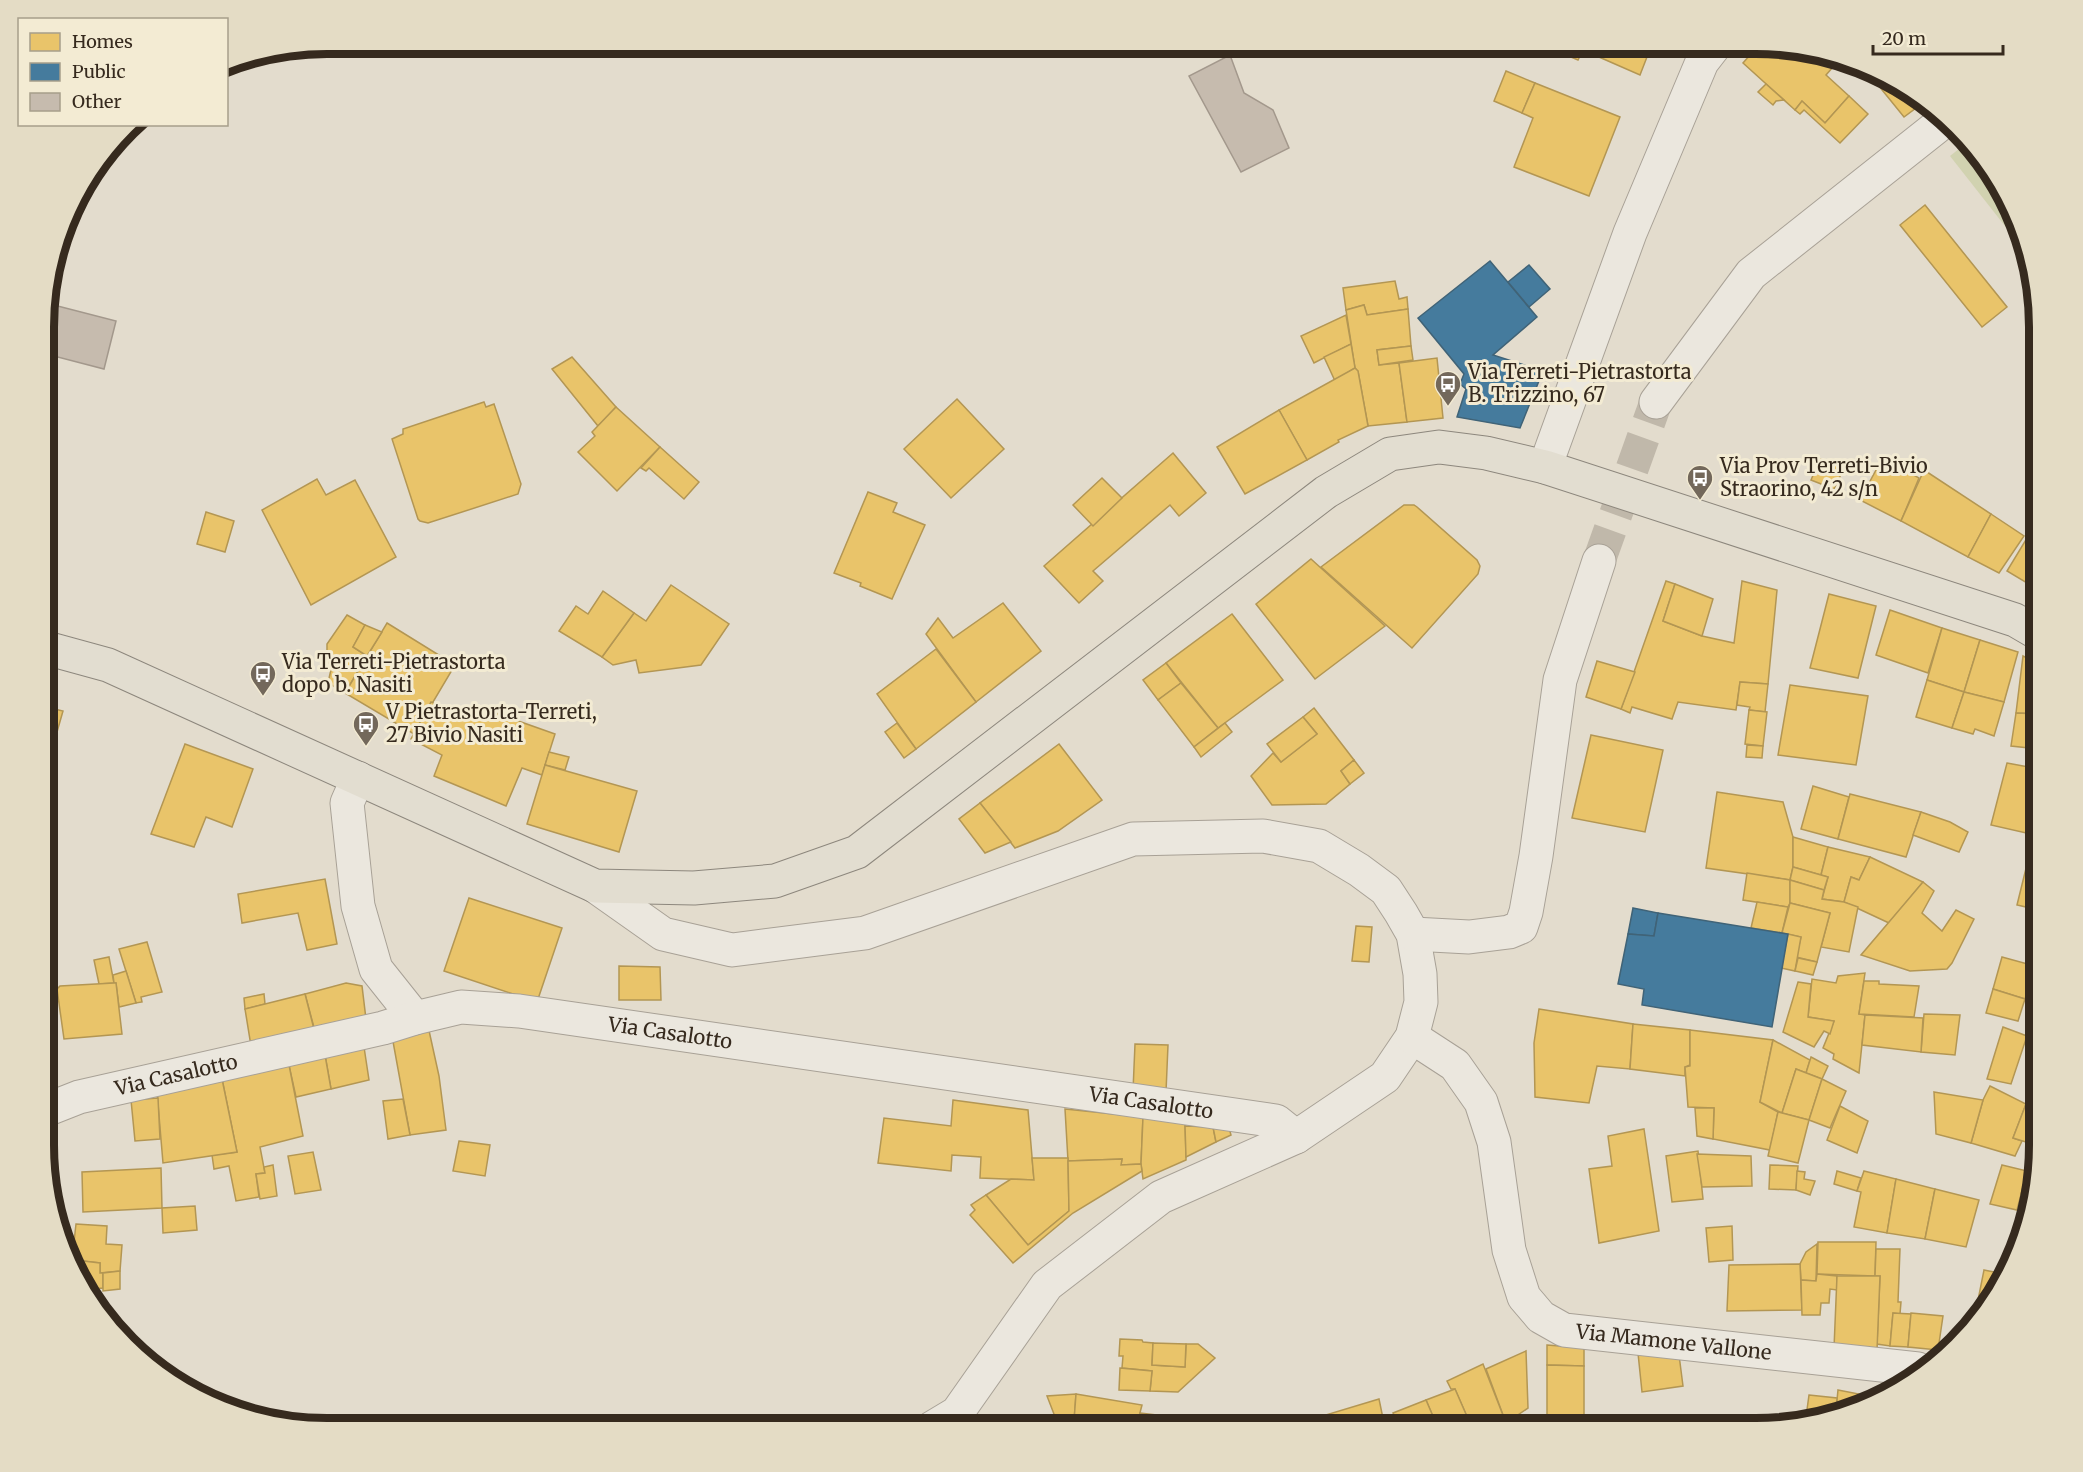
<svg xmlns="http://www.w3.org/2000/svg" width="2083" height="1472" font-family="Merriweather,serif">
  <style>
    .green { fill: #d1d2b0 }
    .homes { fill: #e9c46a; stroke: #b39653; stroke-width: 1.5 }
    .public { fill: #457b9d; stroke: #406377; stroke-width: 1.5 }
    .building { fill: #c6bbae; stroke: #a3988c; stroke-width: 1.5 }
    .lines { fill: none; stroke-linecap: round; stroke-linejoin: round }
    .minor-tunnel { stroke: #c0b8aa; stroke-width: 33; stroke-dasharray: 33 16; stroke-linecap: butt }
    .minor-casing { stroke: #a8a196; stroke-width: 35 }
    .major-casing { stroke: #8d877d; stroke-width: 35 }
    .minor { stroke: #ebe7de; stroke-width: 33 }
    .major { stroke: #e2ddd0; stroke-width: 33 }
    .labels { text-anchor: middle; stroke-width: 6; stroke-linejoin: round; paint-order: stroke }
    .poi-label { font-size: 20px; fill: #362a1e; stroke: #f3ebd3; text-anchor: start }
    .street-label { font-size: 20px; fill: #362a1e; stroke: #f3ebd3 }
    .rim { fill: none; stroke: #362a1e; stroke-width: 8 }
  </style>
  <rect width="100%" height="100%" fill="#e3dccd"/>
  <!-- green -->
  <polygon class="green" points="1964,145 2010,201 2023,249 1950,156"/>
  <!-- homes -->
  <g class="homes">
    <polygon points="1520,44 1586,44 1578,60 1545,46 1539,57 1518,47"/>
    <polygon points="1586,44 1604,44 1599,57 1583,51"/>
    <polygon points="1604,44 1652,44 1640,75 1599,57"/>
    <polygon points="1739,44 1774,44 1840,59 1826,75 1849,96 1825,123 1802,101 1795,110 1743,63 1750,55"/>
    <polygon points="1861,64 1921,98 1924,102 1904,117"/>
    <polygon points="1506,71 1535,83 1522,113 1494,101"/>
    <polygon points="1535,83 1620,117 1589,196 1514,167 1533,118 1522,113"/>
    <polygon points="1766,84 1784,100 1776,101 1773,105 1758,92"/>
    <polygon points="1849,96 1868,114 1840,143 1804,110 1800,114 1795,110 1802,101 1825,123"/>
    <polygon points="1925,205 2007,307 1982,327 1900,225"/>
    <polygon points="1395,281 1399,299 1407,297 1408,309 1367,315 1364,305 1346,310 1343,288"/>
    <polygon points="1364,305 1367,315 1408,309 1411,346 1377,350 1379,365 1399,363 1407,422 1368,426 1358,371 1355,368 1346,310"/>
    <polygon points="1346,315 1351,344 1314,363 1301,336"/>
    <polygon points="1351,344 1355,368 1335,381 1324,357"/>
    <polygon points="1411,346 1413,360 1379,365 1377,350"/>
    <polygon points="572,357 616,407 598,426 552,369"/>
    <polygon points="1437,358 1443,418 1407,422 1399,363"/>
    <polygon points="1355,368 1358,371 1368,426 1338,440 1339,442 1307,460 1279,410"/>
    <polygon points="957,399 1004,449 951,498 904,449"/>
    <polygon points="484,402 486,407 494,404 521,484 518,494 428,523 420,521 418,519 392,439 403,434 403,429"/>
    <polygon points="616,407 660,447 617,491 578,452 595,436 592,432"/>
    <polygon points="1279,410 1307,460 1245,494 1217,447"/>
    <polygon points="660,447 699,482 684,499 649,468 646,471 641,468"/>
    <polygon points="1173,453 1206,493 1179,516 1170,505 1093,571 1103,581 1079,603 1044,566"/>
    <polygon points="1883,457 1919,478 1901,521 1860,500"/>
    <polygon points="1820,459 1844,468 1834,489 1811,480"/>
    <polygon points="1924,470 1991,514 1968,557 1901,521"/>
    <polygon points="1102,478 1122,498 1093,526 1073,505"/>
    <polygon points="317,479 326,495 355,480 396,557 311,605 262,510"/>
    <polygon points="868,492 897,503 893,512 925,525 892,599 860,586 861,583 834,573"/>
    <polygon points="1404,505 1414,505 1417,507 1477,560 1480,566 1478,574 1412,648 1321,567"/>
    <polygon points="206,512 234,521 225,552 197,544"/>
    <polygon points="1991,514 2024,536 1999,573 1968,557"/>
    <polygon points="2027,538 2039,545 2039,590 2007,571"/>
    <polygon points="1311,559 1385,626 1315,679 1256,604"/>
    <polygon points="1666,581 1675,584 1663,621 1702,636 1734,643 1742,581 1777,590 1768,684 1740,682 1736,710 1678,702 1672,719 1632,707 1630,713 1621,709"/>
    <polygon points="1675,584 1713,599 1702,636 1663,621"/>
    <polygon points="671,585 729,624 701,665 639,673 636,660 613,665 602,657 634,613 646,621"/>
    <polygon points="603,591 634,613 602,657 559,631 576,606 588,614"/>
    <polygon points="1829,594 1876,606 1858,678 1810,668"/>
    <polygon points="1003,603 1041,651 976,702 926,634 938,618 953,638"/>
    <polygon points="1890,610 1942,628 1928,673 1876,655"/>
    <polygon points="1232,614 1283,680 1218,728 1166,663"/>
    <polygon points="347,615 365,625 353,647 367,656 345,693 328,683 332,665 327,662 327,644"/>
    <polygon points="387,623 455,665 414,734 345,693"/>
    <polygon points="365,625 382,632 367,656 353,647"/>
    <polygon points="1942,628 1980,640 1964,692 1927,680"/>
    <polygon points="1980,640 2018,652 2004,702 1964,692"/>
    <polygon points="936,649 976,702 916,749 877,694"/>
    <polygon points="2023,656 2039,664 2039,714 2016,713"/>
    <polygon points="1597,661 1635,672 1621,709 1586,697"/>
    <polygon points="1166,663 1181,683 1158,700 1143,680"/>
    <polygon points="1927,680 1964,692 1952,728 1916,717"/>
    <polygon points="1740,682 1768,684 1765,712 1749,710 1750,707 1737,705"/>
    <polygon points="1181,683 1218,728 1194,747 1158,700"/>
    <polygon points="1790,685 1868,696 1856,765 1778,755"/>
    <polygon points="1964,692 2004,702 1994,736 1975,729 1973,734 1952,728"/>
    <polygon points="431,702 468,716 473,705 555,734 542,775 522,768 506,806 434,776 442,755 411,739"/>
    <polygon points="46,707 63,711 55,739 46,736"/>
    <polygon points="1314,708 1354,760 1341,771 1350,784 1326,804 1272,805 1251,776 1273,753 1281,762 1317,734 1303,717"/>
    <polygon points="1749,710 1767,712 1763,746 1745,744"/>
    <polygon points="2016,713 2039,714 2039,769 2039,749 2011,746"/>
    <polygon points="1303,717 1317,734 1281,762 1267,744"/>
    <polygon points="897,723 916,749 904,758 885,732"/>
    <polygon points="1225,723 1232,732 1201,757 1194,747"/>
    <polygon points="1591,735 1663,750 1645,832 1572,818"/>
    <polygon points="185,744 253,769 232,827 206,817 194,847 151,834"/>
    <polygon points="1059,744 1102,800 1058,831 1015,848 980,803"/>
    <polygon points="1747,745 1763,746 1762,758 1746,757"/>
    <polygon points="549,752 569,757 565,770 545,765"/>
    <polygon points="1354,760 1364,773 1350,784 1341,771"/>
    <polygon points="2007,763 2039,769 2039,836 1991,825"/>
    <polygon points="545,765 637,791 619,852 527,824"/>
    <polygon points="1813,786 1849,797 1838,839 1801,829"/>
    <polygon points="1717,792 1783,802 1793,837 1793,867 1790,880 1706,868"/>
    <polygon points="1850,794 1921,812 1906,857 1838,839"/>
    <polygon points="980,803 1011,842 985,853 959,819"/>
    <polygon points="1921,812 1950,822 1968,832 1959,852 1913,835"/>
    <polygon points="1793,837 1828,847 1821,875 1793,867"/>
    <polygon points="1828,847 1870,857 1859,880 1851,877 1844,902 1822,899 1828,877 1821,875"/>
    <polygon points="2031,848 2039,850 2039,910 2017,905"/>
    <polygon points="1870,857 1923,882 1889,923 1844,902 1851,877 1859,880"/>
    <polygon points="1793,867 1828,877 1824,890 1790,880"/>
    <polygon points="1747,873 1790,880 1790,903 1788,907 1743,900"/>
    <polygon points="325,879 337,944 307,950 298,913 242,923 238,894"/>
    <polygon points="1790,880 1824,890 1822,899 1844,902 1858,907 1849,952 1821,947 1830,913 1790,903"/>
    <polygon points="1923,882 1934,891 1922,913 1942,931 1956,910 1974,919 1952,963 1947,969 1910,971 1861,955"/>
    <polygon points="469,898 562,928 537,1002 444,971"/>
    <polygon points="1757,902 1788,907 1782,933 1751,928"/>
    <polygon points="1790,903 1830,913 1817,962 1796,957 1801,937 1782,933"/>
    <polygon points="2031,908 2039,910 2039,930 2027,928"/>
    <polygon points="1356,926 1372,927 1369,962 1352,961"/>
    <polygon points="1788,934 1801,937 1795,971 1781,968"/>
    <polygon points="147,942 162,992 141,997 142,1002 136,1003 119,949"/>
    <polygon points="109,957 114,983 99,984 94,960"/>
    <polygon points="2002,957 2035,966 2025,999 1993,989"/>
    <polygon points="1798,958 1817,962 1813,975 1795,971"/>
    <polygon points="619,966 660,967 661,1000 619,1000"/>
    <polygon points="126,971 136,1003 119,1007 116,983 114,983 113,975"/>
    <polygon points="1865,973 1859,1014 1865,1015 1859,1073 1833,1059 1834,1054 1823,1048 1834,1021 1808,1017 1812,979 1836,983 1838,976"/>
    <polygon points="1864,981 1879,981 1879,984 1919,986 1914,1017 1859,1014"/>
    <polygon points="1798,982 1811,984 1808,1017 1834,1021 1830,1034 1824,1031 1814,1047 1783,1032"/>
    <polygon points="114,983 116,983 122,1034 64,1039 57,989 60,986"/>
    <polygon points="346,983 362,986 366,1019 316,1035 305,994"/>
    <polygon points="1993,989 2025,999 2018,1021 1986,1013"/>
    <polygon points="264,994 265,1004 245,1009 244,998"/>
    <polygon points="305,994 316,1037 252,1052 245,1009"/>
    <polygon points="1539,1009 1633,1024 1630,1069 1597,1066 1589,1103 1535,1097 1534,1043"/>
    <polygon points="1924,1014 1960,1015 1955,1055 1921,1052"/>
    <polygon points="1865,1015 1923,1018 1921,1052 1862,1045"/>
    <polygon points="1633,1024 1690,1030 1690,1065 1685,1067 1685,1076 1630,1069"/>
    <polygon points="428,1026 439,1076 446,1130 410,1135 392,1036"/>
    <polygon points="2003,1027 2027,1036 2011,1084 1987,1079"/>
    <polygon points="1690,1030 1773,1040 1760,1102 1778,1112 1770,1150 1713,1139 1714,1108 1688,1107 1685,1067 1690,1066"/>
    <polygon points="1773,1040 1810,1060 1806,1073 1796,1069 1782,1113 1760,1102"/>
    <polygon points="2035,1042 2039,1044 2039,1098 2031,1095 2028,1072"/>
    <polygon points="1135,1044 1168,1045 1166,1092 1133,1091"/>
    <polygon points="364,1047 369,1080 331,1089 325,1055"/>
    <polygon points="325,1055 331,1089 296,1097 288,1061"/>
    <polygon points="1811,1057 1828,1066 1822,1079 1806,1073"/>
    <polygon points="289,1065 303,1136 260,1147 265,1173 256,1174 259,1197 236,1201 229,1166 214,1169 212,1155 237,1152 222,1079"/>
    <polygon points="1796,1069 1822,1079 1809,1120 1782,1113"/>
    <polygon points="222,1079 237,1152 163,1163 157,1092"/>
    <polygon points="1822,1079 1846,1091 1830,1128 1809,1120"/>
    <polygon points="1990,1086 2026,1104 2013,1138 2022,1141 2015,1156 1971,1143 1983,1100"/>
    <polygon points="1934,1092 1983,1100 1971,1143 1936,1134"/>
    <polygon points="2031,1095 2039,1098 2039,1146 2013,1138 2026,1104"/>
    <polygon points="158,1098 160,1139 135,1141 131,1100"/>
    <polygon points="403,1099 410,1135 388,1139 383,1101"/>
    <polygon points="953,1100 1028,1110 1034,1180 980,1178 981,1157 952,1155 951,1171 878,1163 884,1118 951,1126"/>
    <polygon points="1840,1106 1868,1121 1857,1153 1827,1140"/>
    <polygon points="1695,1108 1714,1108 1713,1139 1697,1136"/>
    <polygon points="1065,1109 1143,1117 1141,1164 1121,1165 1122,1159 1068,1161"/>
    <polygon points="1778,1112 1809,1120 1798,1163 1768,1156"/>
    <polygon points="1143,1117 1185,1121 1186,1157 1186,1160 1143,1179 1141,1164"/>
    <polygon points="1185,1126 1213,1127 1216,1142 1186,1157"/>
    <polygon points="1213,1127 1229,1128 1231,1135 1216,1142"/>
    <polygon points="1644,1129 1659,1231 1599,1243 1589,1169 1612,1166 1608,1136"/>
    <polygon points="46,1131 51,1133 50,1152 55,1152 53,1183 46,1182"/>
    <polygon points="459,1141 490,1145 485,1176 453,1171"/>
    <polygon points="1698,1151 1703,1199 1672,1202 1666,1156"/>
    <polygon points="313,1152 321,1190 295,1194 288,1156"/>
    <polygon points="1697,1154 1751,1156 1752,1186 1702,1187"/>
    <polygon points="1032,1158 1068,1158 1069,1211 1028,1245 986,1195 1011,1179 1034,1180"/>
    <polygon points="1122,1159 1121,1165 1141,1164 1142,1171 1073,1213 1013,1263 970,1215 975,1210 971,1205 986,1195 1028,1245 1069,1211 1068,1161"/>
    <polygon points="273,1165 277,1196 260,1199 256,1174 265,1173 264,1167"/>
    <polygon points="1770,1165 1798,1166 1796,1190 1769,1189"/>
    <polygon points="2002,1165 2027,1171 2017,1210 1990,1204"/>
    <polygon points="161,1168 162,1208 83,1212 82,1172"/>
    <polygon points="1797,1171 1805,1172 1804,1179 1815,1181 1810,1195 1796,1190"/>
    <polygon points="1837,1171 1861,1178 1857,1191 1834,1184"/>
    <polygon points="1864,1171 1896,1179 1887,1233 1854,1227 1861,1192 1857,1191"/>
    <polygon points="2027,1171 2037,1172 2032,1197 2021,1195"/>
    <polygon points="1896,1179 1935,1189 1925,1239 1887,1233"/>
    <polygon points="1935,1189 1979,1200 1966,1247 1925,1239"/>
    <polygon points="195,1206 197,1230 163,1233 162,1208"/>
    <polygon points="76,1224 107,1226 106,1244 122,1245 120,1271 100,1273 100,1263 72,1260"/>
    <polygon points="1732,1226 1733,1260 1709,1262 1706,1228"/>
    <polygon points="1818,1242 1876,1242 1875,1276 1817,1274"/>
    <polygon points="1817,1244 1816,1281 1801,1280 1800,1264 1806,1252"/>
    <polygon points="1876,1249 1900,1249 1898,1302 1901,1302 1900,1314 1893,1313 1890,1346 1877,1344 1880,1276 1875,1276"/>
    <polygon points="75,1260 100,1263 100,1273 103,1273 103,1288 84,1290 76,1271"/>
    <polygon points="1800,1264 1802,1310 1727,1311 1729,1265"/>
    <polygon points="1984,1270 2004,1274 1981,1318 1973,1325"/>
    <polygon points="120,1271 120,1289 103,1291 103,1273"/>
    <polygon points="1817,1274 1837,1276 1837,1290 1830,1289 1829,1303 1821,1303 1820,1315 1802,1315 1801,1280 1816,1281"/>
    <polygon points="1837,1276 1880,1276 1877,1350 1834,1348"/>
    <polygon points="1893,1313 1911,1314 1908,1347 1890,1346"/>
    <polygon points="1911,1313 1943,1316 1938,1350 1908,1347"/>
    <polygon points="1120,1339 1142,1340 1143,1342 1153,1343 1152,1365 1185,1367 1186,1344 1198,1344 1215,1358 1178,1392 1150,1391 1152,1371 1122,1368 1123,1356 1119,1356"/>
    <polygon points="1153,1343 1186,1344 1185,1367 1152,1365"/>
    <polygon points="1547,1345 1584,1348 1584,1366 1547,1365"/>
    <polygon points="1526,1351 1528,1408 1506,1423 1486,1369"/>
    <polygon points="1638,1353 1679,1355 1683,1386 1642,1392"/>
    <polygon points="1483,1364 1506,1423 1494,1428 1472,1428 1455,1389 1451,1389 1447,1381"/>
    <polygon points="1547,1365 1584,1366 1584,1428 1547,1428"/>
    <polygon points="1120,1368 1152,1371 1150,1391 1119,1390"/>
    <polygon points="1455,1389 1472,1428 1438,1428 1426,1400"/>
    <polygon points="1838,1390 1859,1394 1858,1405 1836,1410"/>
    <polygon points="1076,1394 1074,1421 1059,1427 1047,1396"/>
    <polygon points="1076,1394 1142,1405 1136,1428 1097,1423 1096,1428 1077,1428 1074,1421"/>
    <polygon points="1809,1395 1837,1398 1836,1410 1806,1417"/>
    <polygon points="1379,1399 1385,1428 1317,1428 1319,1417"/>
    <polygon points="1426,1400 1438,1428 1399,1428 1393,1413"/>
    <polygon points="1140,1413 1249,1426 1249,1428 1136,1428"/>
  </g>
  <!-- public -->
  <g class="public">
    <polygon points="1490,261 1537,317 1493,355 1543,371 1520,428 1457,417 1466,389 1460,384 1464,374 1418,318"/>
    <polygon points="1529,265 1550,289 1529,307 1508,282"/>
    <polygon points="1633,908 1658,913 1654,936 1628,934"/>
    <polygon points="1658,913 1788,934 1772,1027 1642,1005 1644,989 1618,984 1628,934 1654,936"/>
  </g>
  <!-- building -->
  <g class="building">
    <polygon points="1230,55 1244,93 1273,110 1289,148 1241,172 1189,76"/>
    <polygon points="46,303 116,321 104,369 46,354"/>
  </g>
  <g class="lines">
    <!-- minor-tunnel -->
    <polyline class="minor-tunnel" points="1599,561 1656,402"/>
    <!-- minor casing -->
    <g class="minor-casing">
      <g id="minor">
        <polyline points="1656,402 1751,274 1944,121"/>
        <polyline points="1545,467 1630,233 1702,62 1716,44"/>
        <polyline points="358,778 347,803 358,906 376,969 415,1018"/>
        <polyline points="595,886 663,934 732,950 865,933 1133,839 1263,836 1319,846 1359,870 1386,890 1401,913 1413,934 1420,974 1421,1002 1412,1037 1385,1077 1296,1137 1161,1197 1047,1285 957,1413 932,1428"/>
        <polyline points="1413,934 1469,937 1509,932 1521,927 1526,912 1536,856 1560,680 1599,561"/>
        <path id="s1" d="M1412,1037L1455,1065L1481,1102L1494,1142L1509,1250L1524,1297L1541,1317L1564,1330L1918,1369"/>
        <path id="s2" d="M46,1110L79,1097L383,1028L415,1018L461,1007L519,1011L1276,1121L1296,1137"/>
      </g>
    </g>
    <!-- major casing -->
    <g class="major-casing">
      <polyline id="major" points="46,648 108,665 595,886 694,888 775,881 857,852 1326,492 1390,454 1439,447 1486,453 1545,467 2015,620 2039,634"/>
    </g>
    <!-- minor -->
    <use href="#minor" class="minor"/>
    <!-- major -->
    <use href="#major" class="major"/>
  </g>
  <!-- icons -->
  <defs>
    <g id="bus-pin" transform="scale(1.35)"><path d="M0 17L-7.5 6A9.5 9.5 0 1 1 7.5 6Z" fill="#73685b" stroke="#f3ebd3"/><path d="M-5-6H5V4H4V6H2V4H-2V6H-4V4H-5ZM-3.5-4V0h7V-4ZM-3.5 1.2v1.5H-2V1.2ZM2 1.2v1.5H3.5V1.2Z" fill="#fff"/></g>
  </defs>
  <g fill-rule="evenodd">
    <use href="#bus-pin" x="1448" y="384"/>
    <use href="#bus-pin" x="1700" y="478"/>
    <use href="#bus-pin" x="263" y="674"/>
    <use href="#bus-pin" x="366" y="724"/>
  </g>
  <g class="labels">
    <!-- poi labels -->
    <g class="poi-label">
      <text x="1468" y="379">Via Terreti-Pietrastorta<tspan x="1468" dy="23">B. Trizzino, 67</tspan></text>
      <text x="1720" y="473">Via Prov Terreti-Bivio<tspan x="1720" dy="23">Straorino, 42 s/n</tspan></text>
      <text x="282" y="669">Via Terreti-Pietrastorta<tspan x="282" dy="23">dopo b. Nasiti</tspan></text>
      <text x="386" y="719">V Pietrastorta-Terreti,<tspan x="386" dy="23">27 Bivio Nasiti</tspan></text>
    </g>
    <!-- street labels -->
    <g class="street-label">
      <text dy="7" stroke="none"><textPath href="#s2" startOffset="639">Via Casalotto</textPath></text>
      <text dy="7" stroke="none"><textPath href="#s2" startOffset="135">Via Casalotto</textPath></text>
      <text dy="7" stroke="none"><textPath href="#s2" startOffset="1125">Via Casalotto</textPath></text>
      <text dy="7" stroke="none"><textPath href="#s1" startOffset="460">Via Mamone Vallone</textPath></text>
    </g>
  </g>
  <!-- crop -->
  <path d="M0 0H2083V1472H0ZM327 54H1756A273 273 0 0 1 2029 327V1145A273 273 0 0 1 1756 1418H327A273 273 0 0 1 54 1145V327A273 273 0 0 1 327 54Z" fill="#e4dcc5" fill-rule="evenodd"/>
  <path class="rim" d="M327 54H1756A273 273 0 0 1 2029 327V1145A273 273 0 0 1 1756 1418H327A273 273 0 0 1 54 1145V327A273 273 0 0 1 327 54Z"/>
  <!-- legend -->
  <rect x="18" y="18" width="210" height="108" fill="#f3ebd3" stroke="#a79e8b" stroke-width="1.5"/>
  <rect x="30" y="33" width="30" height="18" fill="#e9c46a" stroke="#a79e8b" stroke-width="1.5"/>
  <text x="72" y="48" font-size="18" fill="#362a1e">Homes</text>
  <rect x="30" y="63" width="30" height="18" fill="#457b9d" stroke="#a79e8b" stroke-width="1.5"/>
  <text x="72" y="78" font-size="18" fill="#362a1e">Public</text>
  <rect x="30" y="93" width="30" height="18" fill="#c6bbae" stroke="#a79e8b" stroke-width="1.5"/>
  <text x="72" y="108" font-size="18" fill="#362a1e">Other</text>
  <!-- scale -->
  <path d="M1873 45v9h130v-9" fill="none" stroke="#362a1e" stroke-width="3"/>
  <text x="1882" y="45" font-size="18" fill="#362a1e" stroke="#f3ebd3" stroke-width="4.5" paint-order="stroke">20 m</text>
</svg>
